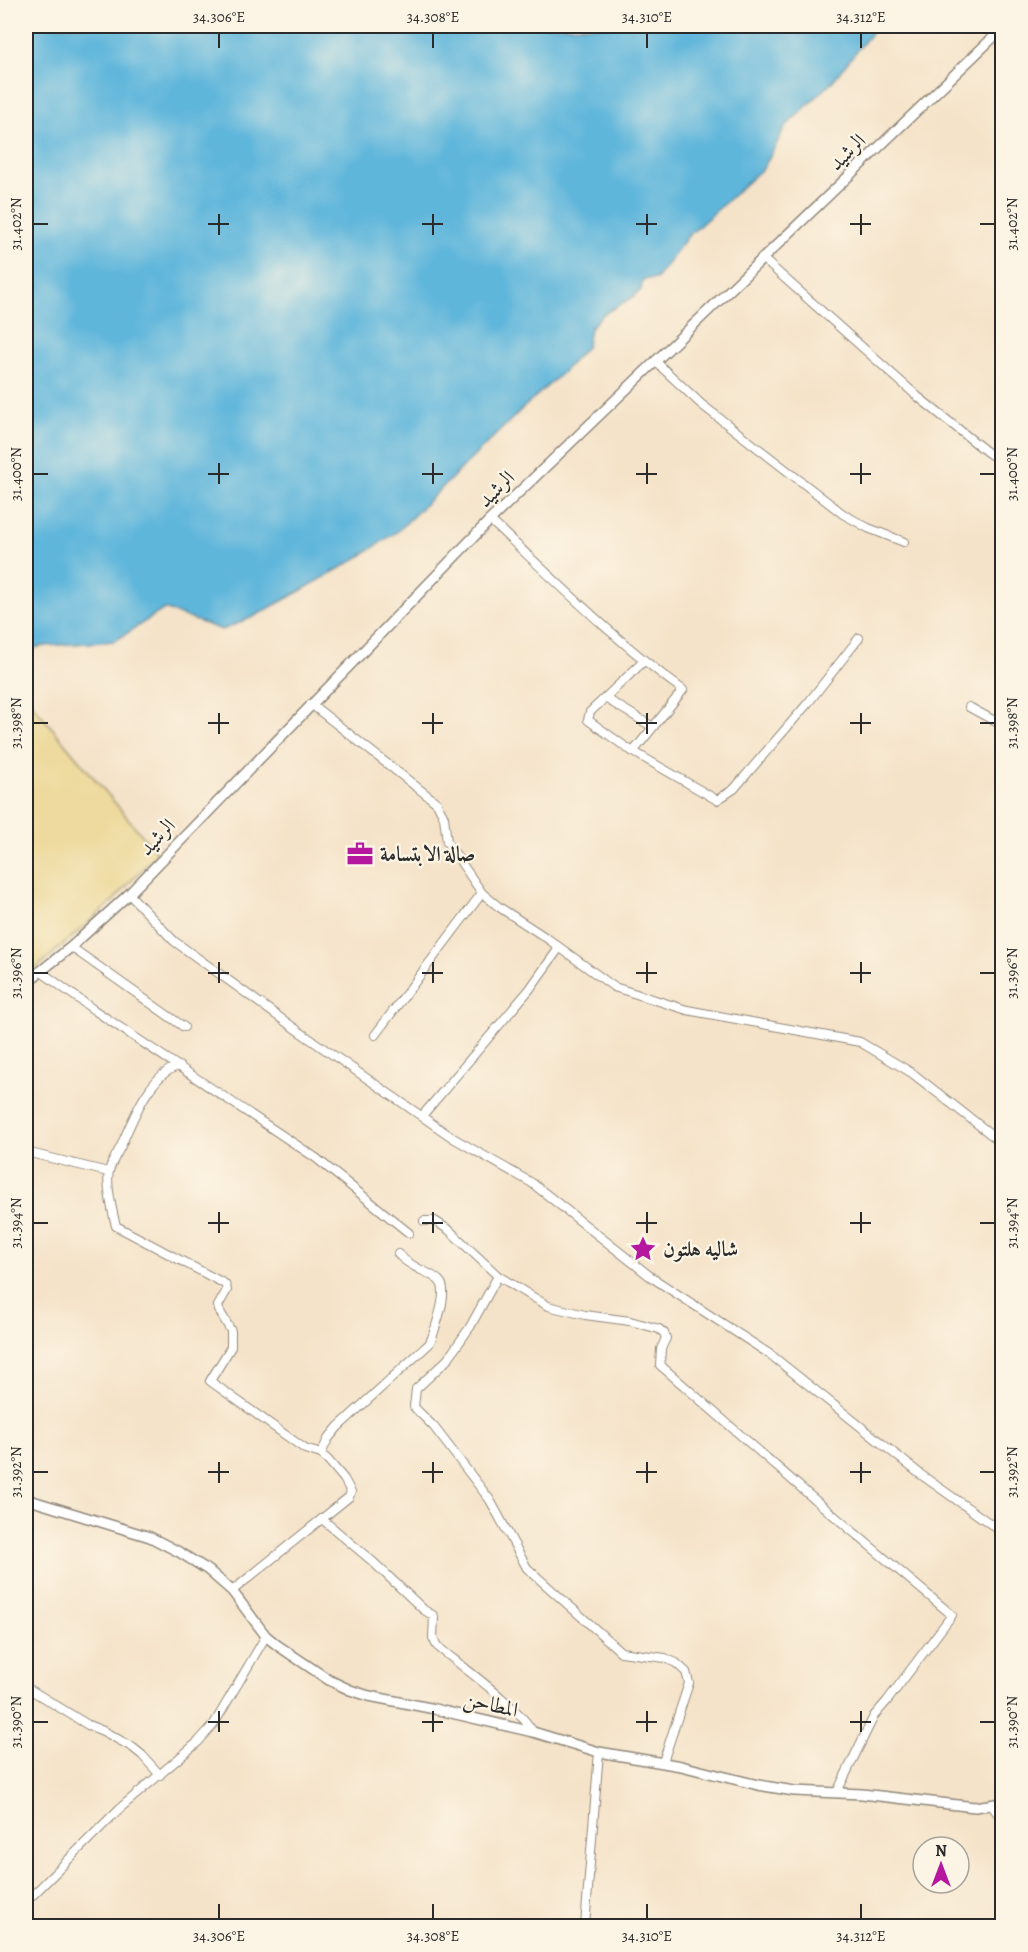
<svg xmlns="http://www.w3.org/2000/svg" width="1028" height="1952" font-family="Alegreya,Amiri,serif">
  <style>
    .sand { fill: #eeda9e; stroke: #8c8264; stroke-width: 1.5 }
    .water { fill: #5eb6db; stroke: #447083; stroke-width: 1.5 }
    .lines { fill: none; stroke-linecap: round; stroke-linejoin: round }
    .minor-casing { stroke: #90877a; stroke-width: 10 }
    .major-casing { stroke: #90877a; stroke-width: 12 }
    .minor { stroke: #fff; stroke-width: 8 }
    .major { stroke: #fff; stroke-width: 9 }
    .ticks { fill: none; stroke: #2b2b2b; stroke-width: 2 }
    .labels { text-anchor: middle; stroke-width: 4.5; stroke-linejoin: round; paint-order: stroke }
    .street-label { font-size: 21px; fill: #2b2b2b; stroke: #fcf5e5 }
    .poi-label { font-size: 21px; font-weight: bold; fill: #2b2b2b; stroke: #fcf5e5; text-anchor: start }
    .neatline { fill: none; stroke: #2b2b2b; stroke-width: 2 }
    .ticks-label { font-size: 15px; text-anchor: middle; fill: #2b2b2b }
  </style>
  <rect width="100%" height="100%" fill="#fcf5e5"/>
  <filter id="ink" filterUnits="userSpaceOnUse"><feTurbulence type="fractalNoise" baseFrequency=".0167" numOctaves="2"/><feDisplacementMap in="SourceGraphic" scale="12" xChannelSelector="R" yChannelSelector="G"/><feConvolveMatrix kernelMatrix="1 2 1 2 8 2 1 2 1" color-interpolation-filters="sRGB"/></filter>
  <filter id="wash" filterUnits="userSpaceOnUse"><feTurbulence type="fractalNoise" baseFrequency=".008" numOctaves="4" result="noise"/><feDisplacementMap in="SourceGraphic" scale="24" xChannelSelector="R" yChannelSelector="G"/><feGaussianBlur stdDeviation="1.35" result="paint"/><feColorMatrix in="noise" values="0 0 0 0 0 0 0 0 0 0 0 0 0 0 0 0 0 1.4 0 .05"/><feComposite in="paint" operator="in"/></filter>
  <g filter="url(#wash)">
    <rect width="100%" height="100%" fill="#f5e3c9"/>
    <!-- sand -->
    <polygon class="sand" points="26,697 157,853 113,901 26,977"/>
    <!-- water -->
    <polygon class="water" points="26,26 877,26 831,83 786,126 764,167 687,237 656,279 643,279 641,290 633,297 602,315 590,328 587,346 563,372 523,408 398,531 356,559 302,590 253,617 222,630 164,609 115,641 45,646 26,649"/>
  </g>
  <g filter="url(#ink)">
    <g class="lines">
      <!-- minor casing -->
      <g class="minor-casing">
        <g id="minor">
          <polyline points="762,258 917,396 987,452 1002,462"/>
          <polyline points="655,361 701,404 843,514 868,528 904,542"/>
          <path d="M490,520C553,578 614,640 683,690L633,752"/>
          <polyline points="644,661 590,712 588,720 627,748 717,800 734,789 808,703 859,638"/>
          <polyline points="605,698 653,727"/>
          <polyline points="311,704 437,803 444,817 447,842 482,893 499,907 548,939 614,987 687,1010 860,1042 912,1073 1002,1143"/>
          <polyline points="969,707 1002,725"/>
          <polyline points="129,894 174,941 297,1030 453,1138 532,1183 651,1277 771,1355 920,1474 1002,1532"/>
          <polyline points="71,947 184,1027"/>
          <polyline points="40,971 94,1010 316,1158 409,1233"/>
          <polyline points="375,1035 482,893"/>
          <path d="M179,1066C150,1073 132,1121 121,1146C117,1154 111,1163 109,1171C106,1183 113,1214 116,1226L225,1284L227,1290L218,1306L219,1310L231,1331V1347L210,1381L305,1449L321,1454L328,1460L344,1479L351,1492L349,1497L232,1591"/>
          <polyline points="422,1116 529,990 559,948"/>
          <polyline points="26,1152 108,1172"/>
          <polyline points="424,1221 435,1221 449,1230 498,1276 548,1306 585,1315 630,1321 659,1329 664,1333 666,1338 661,1349 660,1365 807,1493 952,1615 887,1701 874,1716 837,1792"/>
          <polyline points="498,1276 470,1327 447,1360 416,1389 414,1407 434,1427 490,1500 527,1568 621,1652 665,1658 676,1663 686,1672 689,1683 663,1762"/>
          <path d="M321,1454L328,1439L338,1427L429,1344L432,1338C436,1325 448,1294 441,1283C437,1277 428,1273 421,1270C412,1265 405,1262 398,1254"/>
          <path d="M322,1519L372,1561L424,1610L434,1616L433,1638L437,1646C461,1666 519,1707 533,1732"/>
          <polyline points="26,1687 88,1725 103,1731 132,1747 142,1755 160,1775"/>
          <polyline points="992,1806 1002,1819"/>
          <polyline points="26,1902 119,1809 198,1742 214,1724 266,1636"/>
          <polyline points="585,1926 599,1752"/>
        </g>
      </g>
      <!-- major casing -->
      <g class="major-casing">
        <g id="major">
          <polyline points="26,983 71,947 129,894 490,520 1002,29"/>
          <polyline points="26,1499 150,1537 179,1552 208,1570 232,1591 266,1636 277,1645 329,1680 350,1690 369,1696 430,1708 533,1732 599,1752 681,1766 758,1785 794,1791 862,1794 975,1807 1002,1803"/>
        </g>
      </g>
      <!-- minor -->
      <use href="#minor" class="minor"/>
      <!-- major -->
      <use href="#major" class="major"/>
    </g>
  </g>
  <!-- ticks -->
  <path class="ticks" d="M219,33V48M433,33V48M647,33V48M861,33V48M219,214V235M433,214V235M647,214V235M861,214V235M33,224H48M208,224H229M422,224H443M636,224H657M850,224H871M980,224H995M219,463V484M433,463V484M647,463V484M861,463V484M33,474H48M208,474H229M422,474H443M636,474H657M850,474H871M980,474H995M219,713V734M433,713V734M647,713V734M861,713V734M33,723H48M208,723H229M422,723H443M636,723H657M850,723H871M980,723H995M219,962V983M433,962V983M647,962V983M861,962V983M33,973H48M208,973H229M422,973H443M636,973H657M850,973H871M980,973H995M219,1212V1233M433,1212V1233M647,1212V1233M861,1212V1233M33,1223H48M208,1223H229M422,1223H443M636,1223H657M850,1223H871M980,1223H995M219,1462V1483M433,1462V1483M647,1462V1483M861,1462V1483M33,1472H48M208,1472H229M422,1472H443M636,1472H657M850,1472H871M980,1472H995M219,1711V1732M433,1711V1732M647,1711V1732M861,1711V1732M33,1722H48M208,1722H229M422,1722H443M636,1722H657M850,1722H871M980,1722H995M219,1904V1919M433,1904V1919M647,1904V1919M861,1904V1919"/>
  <!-- icons -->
  <defs>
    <g id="office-bare" transform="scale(2.07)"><path d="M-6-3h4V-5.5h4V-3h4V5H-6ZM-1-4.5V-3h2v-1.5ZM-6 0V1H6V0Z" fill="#b5179e" stroke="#fcf5e5" stroke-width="2.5" paint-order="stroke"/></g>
    <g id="sight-bare" transform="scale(2.07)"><path d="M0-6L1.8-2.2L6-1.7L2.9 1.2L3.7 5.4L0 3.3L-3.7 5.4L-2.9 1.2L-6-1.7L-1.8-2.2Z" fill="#b5179e" stroke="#fcf5e5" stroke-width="2.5" paint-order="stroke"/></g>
  </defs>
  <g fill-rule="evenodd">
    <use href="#office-bare" x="360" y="854"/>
    <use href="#sight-bare" x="643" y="1249"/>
  </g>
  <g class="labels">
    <!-- street labels -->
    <g class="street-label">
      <text transform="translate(847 152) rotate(-44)" y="7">الرشيد</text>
      <text transform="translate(496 489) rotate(-44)" y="7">الرشيد</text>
      <text transform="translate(157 837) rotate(-46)" y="7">الرشيد</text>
      <text transform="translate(491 1704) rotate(13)" y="7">المطاحن</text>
    </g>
    <!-- poi labels -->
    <g class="poi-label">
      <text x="380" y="861">صالة الابتسامة</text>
      <text x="663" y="1256">شاليه هلتون</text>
    </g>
  </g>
  <!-- margin -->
  <rect width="1028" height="1952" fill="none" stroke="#fcf5e5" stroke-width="66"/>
  <!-- north arrow -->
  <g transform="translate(941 1865)"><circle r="28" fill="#fcf5e5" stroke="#a8a49b" stroke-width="1.5"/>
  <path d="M0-4.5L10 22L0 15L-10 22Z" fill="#b5179e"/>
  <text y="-9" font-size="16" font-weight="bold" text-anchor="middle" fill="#2b2b2b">N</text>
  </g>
  <rect x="33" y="33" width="962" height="1886" class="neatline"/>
  <g class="ticks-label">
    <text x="219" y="22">34.306°E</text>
    <text x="433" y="22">34.308°E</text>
    <text x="647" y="22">34.310°E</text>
    <text x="861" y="22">34.312°E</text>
    <text transform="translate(16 224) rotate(-90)" y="5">31.402°N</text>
    <text transform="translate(1012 224) rotate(-90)" y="5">31.402°N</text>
    <text transform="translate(16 474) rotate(-90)" y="5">31.400°N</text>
    <text transform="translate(1012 474) rotate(-90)" y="5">31.400°N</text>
    <text transform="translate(16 723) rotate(-90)" y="5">31.398°N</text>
    <text transform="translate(1012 723) rotate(-90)" y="5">31.398°N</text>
    <text transform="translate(16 973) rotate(-90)" y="5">31.396°N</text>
    <text transform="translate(1012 973) rotate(-90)" y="5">31.396°N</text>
    <text transform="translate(16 1223) rotate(-90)" y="5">31.394°N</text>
    <text transform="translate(1012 1223) rotate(-90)" y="5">31.394°N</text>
    <text transform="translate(16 1472) rotate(-90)" y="5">31.392°N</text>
    <text transform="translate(1012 1472) rotate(-90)" y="5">31.392°N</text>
    <text transform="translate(16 1722) rotate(-90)" y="5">31.390°N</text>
    <text transform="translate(1012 1722) rotate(-90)" y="5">31.390°N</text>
    <text x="219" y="1941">34.306°E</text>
    <text x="433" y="1941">34.308°E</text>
    <text x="647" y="1941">34.310°E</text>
    <text x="861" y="1941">34.312°E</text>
  </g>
</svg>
